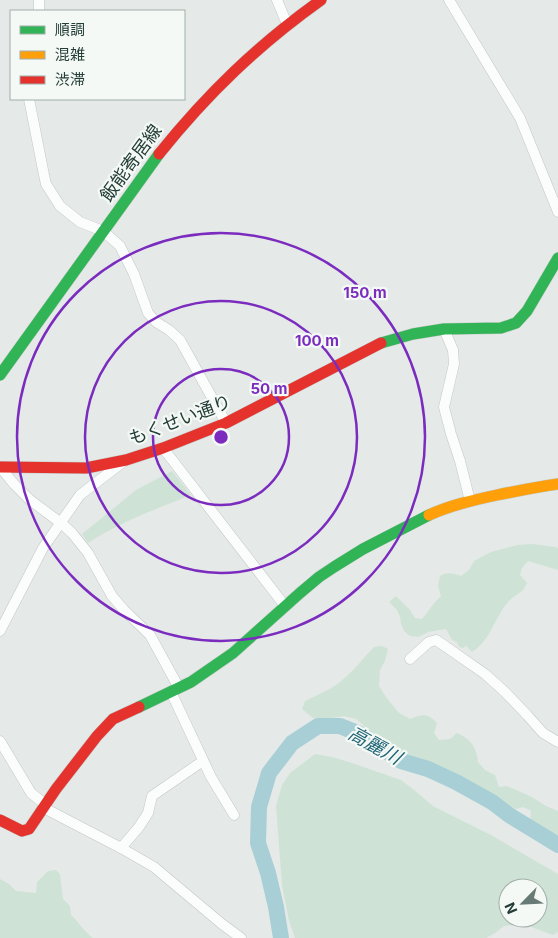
<svg xmlns="http://www.w3.org/2000/svg" width="558" height="938" font-family="Inter,'Noto Sans JP',sans-serif">
  <style>
    .green { fill: #cfe2d6; fill-rule: evenodd }
    .lines { fill: none; stroke-linecap: round; stroke-linejoin: round }
    .river { stroke: #a8cfd6; stroke-width: 16 }
    .street-casing { stroke: #c2c7c5; stroke-width: 11 }
    .fast-casing { stroke: #c1c8c5; stroke-width: 12 }
    .slow-casing { stroke: #c1c8c5; stroke-width: 12 }
    .jam-casing { stroke: #c1c8c5; stroke-width: 12 }
    .street { stroke: #fbfcfc; stroke-width: 10 }
    .fast { stroke: #30b455; stroke-width: 11 }
    .slow { stroke: #ff9f0a; stroke-width: 11 }
    .jam { stroke: #e5322d; stroke-width: 11 }
    .ring { fill: none; stroke: #7b2cbf; stroke-width: 2.5 }
    .labels { text-anchor: middle; stroke-width: 4.5; stroke-linejoin: round; paint-order: stroke }
    .street-label { font-size: 18px; fill: #243d37; stroke: #f4f9f6 }
    .water-label { font-size: 19px; font-style: italic; fill: #206576; stroke: #f4f9f6 }
    .centre { fill: #7b2cbf; stroke: #f4f9f6; stroke-width: 2.5 }
    .ring-label { font-size: 15px; text-anchor: middle; font-weight: bold; fill: #7b2cbf; stroke: #f4f9f6; stroke-width: 4.5; stroke-linejoin: round; paint-order: stroke }
  </style>
  <rect width="100%" height="100%" fill="#e5eae8"/>
  <!-- green -->
  <g class="green">
    <path d="M172,471L191,495C156,509 120,522 88,543L82,534L136,490Z"/>
    <path d="M533,544C542,546 549,545 558,548V570L528,561L522,568L520,575L527,583C522,594 519,592 510,600C495,615 491,641 472,652L466,646L463,648L459,647L457,642L452,640L446,629L428,632L418,637L410,636L404,631L401,624L400,617L397,610L389,602L396,596L410,610L415,618L422,619C429,611 433,603 441,596L438,586L440,576C447,572 453,573 461,576L469,570L474,561L491,552L517,545Z"/>
    <path d="M382,646L388,649L385,661L380,670L379,686L386,697L399,713L410,719C422,714 428,713 437,723L434,733L439,740L450,739L457,733C471,739 477,748 478,762L485,770L495,775L499,787L507,786L532,797L546,806L558,811V835C548,830 539,829 530,822L531,811L523,807L516,809H508L492,795L478,787L433,767L420,765L404,758L395,751L379,741L368,729L356,719L344,716L332,718H313L302,709L305,701C317,695 330,690 340,682C353,672 363,658 374,647Z"/>
    <path d="M315,754L332,757L349,762L401,780L413,789L433,806L491,835L558,874V932L553,935L523,924L504,926L495,933L486,938H295L289,921L282,885L276,806L282,785L290,773ZM508,888H538V918H508Z"/>
    <path d="M56,870L60,874L63,899L70,906L71,915C79,922 84,932 93,938H0V879L9,884L16,891L36,893L37,882L48,871Z"/>
  </g>
  <g class="lines">
    <!-- river -->
    <polyline class="river" points="281,938 276,907 268,873 258,843 259,807 269,773 292,743 318,726 340,726 360,734 401,761 428,769 456,782 492,802 509,815 558,845"/>
    <!-- street casing -->
    <g class="street-casing">
      <g id="street">
        <polyline points="277,0 287,24"/>
        <polyline points="449,0 520,118 558,212"/>
        <polyline points="39,11 39,0"/>
        <polyline points="29,99 44,175 46,184 60,206 80,222 103,231 120,246 134,274 148,313 156,322 169,330 180,340 226,423"/>
        <polyline points="444,329 453,350 454,364 444,407 451,434 460,461 470,501"/>
        <polyline points="163,448 285,606"/>
        <polyline points="0,467 14,484 30,500 61,523 72,533 88,553 112,596 124,610 150,635 179,688"/>
        <polyline points="0,631 43,548 80,495 123,462"/>
        <polyline points="410,659 429,642 436,640 442,644 485,674 505,692 527,715 543,733 558,742"/>
        <polyline points="171,692 211,777 234,815"/>
        <polyline points="0,741 31,793 46,805"/>
        <polyline points="44,808 121,848 154,867 222,924 241,938"/>
        <polyline points="121,848 139,827 148,813 152,796 203,761"/>
      </g>
    </g>
    <!-- fast casing -->
    <g class="fast-casing">
      <g id="fast">
        <polyline points="381,343 413,334 444,329 501,328 516,323 527,311 558,258"/>
        <polyline points="0,375 159,154"/>
        <polyline points="139,707 191,682 233,653 300,593 319,577 334,567 363,549 429,515"/>
      </g>
    </g>
    <!-- slow casing -->
    <g class="slow-casing">
      <path id="slow" d="M429,515C451,505 474,500 497,495C517,491 537,487 558,484"/>
    </g>
    <!-- jam casing -->
    <g class="jam-casing">
      <g id="jam">
        <path d="M159,154C208,93 258,45 321,0"/>
        <polyline points="0,467 86,468 126,460 163,448 226,423 381,343"/>
        <polyline points="0,820 22,831 29,829 56,789 97,736 113,719 139,707"/>
      </g>
    </g>
    <!-- street -->
    <use href="#street" class="street"/>
    <!-- fast -->
    <use href="#fast" class="fast"/>
    <!-- slow -->
    <use href="#slow" class="slow"/>
    <!-- jam -->
    <use href="#jam" class="jam"/>
  </g>
  <!-- distance rings -->
  <g class="ring">
    <circle cx="221" cy="437" r="68"/>
    <circle cx="221" cy="437" r="136"/>
    <circle cx="221" cy="437" r="204"/>
  </g>
  <g class="labels">
    <!-- street labels -->
    <g class="street-label">
      <text transform="translate(131 163) rotate(-54)" y="6">飯能寄居線</text>
      <text transform="translate(180 420) rotate(-21)" y="6">もくせい通り</text>
    </g>
    <!-- water labels -->
    <g class="water-label">
      <text transform="translate(375 745) rotate(29)" y="7">高麗川</text>
    </g>
  </g>
  <circle cx="221" cy="437" r="8" class="centre"/>
  <g class="ring-label">
    <text x="365" y="298">150 m</text>
    <text x="317" y="346">100 m</text>
    <text x="269" y="394">50 m</text>
  </g>
  <!-- legend -->
  <rect x="10" y="10" width="175" height="90" fill="#f4f9f6" stroke="#a1aeaa"/>
  <rect x="20" y="26" width="25" height="8" fill="#30b455" stroke="#a1aeaa"/>
  <text x="55" y="35" font-size="15" fill="#243d37">順調</text>
  <rect x="20" y="51" width="25" height="8" fill="#ff9f0a" stroke="#a1aeaa"/>
  <text x="55" y="60" font-size="15" fill="#243d37">混雑</text>
  <rect x="20" y="76" width="25" height="8" fill="#e5322d" stroke="#a1aeaa"/>
  <text x="55" y="85" font-size="15" fill="#243d37">渋滞</text>
  <!-- north arrow -->
  <g transform="translate(523 903) rotate(246)"><circle r="24" fill="#f4f9f6" stroke="#a1aeaa"/>
  <path d="M0-4L9 19L0 12L-9 19Z" fill="#687a75"/>
  <text y="-8" font-size="14" font-weight="bold" text-anchor="middle" fill="#243d37">N</text>
  </g>
</svg>
